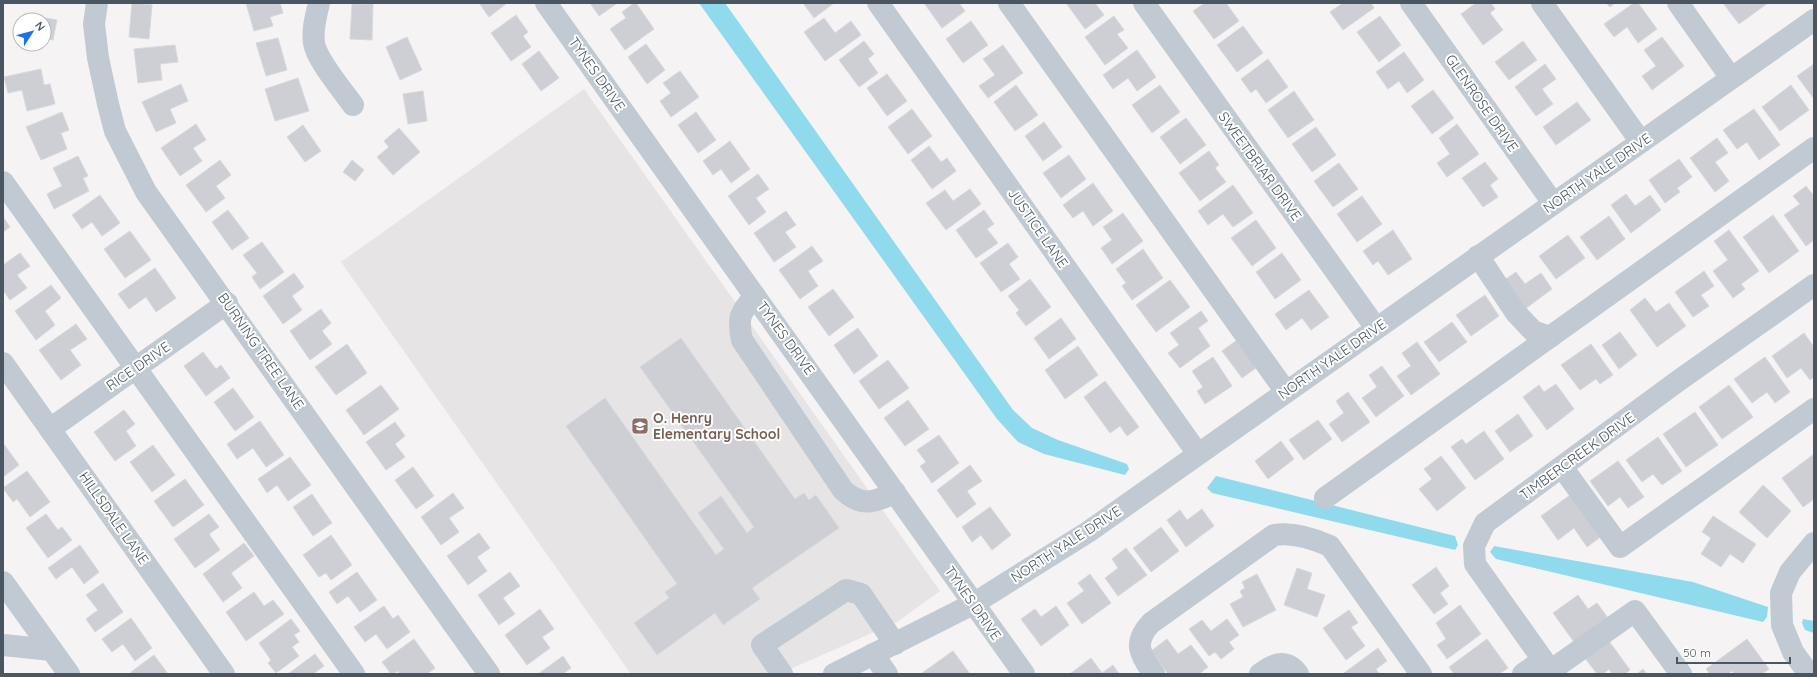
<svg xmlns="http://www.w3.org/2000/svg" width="1817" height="677" font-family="Quicksand,sans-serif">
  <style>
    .education { fill: #e6e4e5 }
    .water { fill: #90daee }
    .building { fill: #cdcfd5; stroke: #d7d9de }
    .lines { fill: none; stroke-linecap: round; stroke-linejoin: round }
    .minor { stroke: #c1cad2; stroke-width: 22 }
    .labels { text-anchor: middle; stroke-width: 4; stroke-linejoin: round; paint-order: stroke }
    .street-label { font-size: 14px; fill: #4a5661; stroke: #fff }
    .education-label { font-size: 14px; font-weight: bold; fill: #785e54; stroke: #fff; text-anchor: start }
  </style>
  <rect width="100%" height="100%" fill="#f5f3f3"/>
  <!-- education -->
  <polygon class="education" points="584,89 940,591 897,622 779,674 631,674 341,262"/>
  <!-- water -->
  <g class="water">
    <polygon points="699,3 725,3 1013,410 1032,428 1058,440 1127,464 1129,469 1125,475 1044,454 1018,442 997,419"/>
    <polygon points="1216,476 1455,536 1458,545 1455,550 1212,493 1207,488"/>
    <polygon points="1494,546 1693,582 1768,607 1767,617 1763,622 1496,559 1490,552"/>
    <polygon points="1803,619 1814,621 1814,633 1805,630 1802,623"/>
  </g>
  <!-- building -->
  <g class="building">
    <polygon points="132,3 152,5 149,39 129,37"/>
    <polygon points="246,3 280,3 283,13 270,17 273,26 254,31"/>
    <polygon points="479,3 505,3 506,4 489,17"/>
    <polygon points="590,3 616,3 616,4 599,16"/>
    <polygon points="634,3 636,3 654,29 625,50 610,29 626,18 622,12"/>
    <polygon points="803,3 834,3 814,18"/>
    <polygon points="924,3 959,3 965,11 942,28"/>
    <polygon points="1066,3 1095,3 1104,15 1085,29"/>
    <polygon points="1205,3 1226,3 1239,21 1214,39 1193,11"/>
    <polygon points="1343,3 1371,3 1374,8 1343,30 1330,12"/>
    <polygon points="1476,3 1491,3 1495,9 1490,13 1503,30 1483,45 1461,14"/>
    <polygon points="1606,3 1615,3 1610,7"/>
    <polygon points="1634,3 1638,3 1657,29 1638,43 1627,27 1614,37 1604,24"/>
    <polygon points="1723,3 1768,3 1739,24"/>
    <polygon points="352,4 373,4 372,40 350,39"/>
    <polygon points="24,14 57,20 53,40 44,38 44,20 23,20"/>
    <polygon points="516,15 528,32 523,36 531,47 511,61 491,33"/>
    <polygon points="1114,16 1124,30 1117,34 1128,48 1105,65 1085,37"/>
    <polygon points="1380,16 1401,45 1379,62 1357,32"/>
    <polygon points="824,18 835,33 851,21 861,35 825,61 804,32"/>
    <polygon points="971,21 988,45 963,63 946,39"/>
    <polygon points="1243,26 1263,53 1237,72 1217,45"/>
    <polygon points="407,37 422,70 400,80 386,47"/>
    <polygon points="1662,37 1684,66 1652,90 1642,76 1656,66 1644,50"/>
    <polygon points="278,38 287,70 266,76 256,43"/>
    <polygon points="864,41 874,54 868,59 878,73 859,87 839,60"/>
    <polygon points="1523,41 1537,60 1509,80 1495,62"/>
    <polygon points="646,44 665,70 647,84 628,57"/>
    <polygon points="175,45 178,62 160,64 162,80 138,83 134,49"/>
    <polygon points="1003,45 1023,73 988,98 979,86 995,75 983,59"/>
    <polygon points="1137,50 1156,77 1137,91 1128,78 1113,89 1103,75"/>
    <polygon points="539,51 559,78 541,91 522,64"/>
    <polygon points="1404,52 1424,80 1407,93 1399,81 1388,89 1376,72"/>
    <polygon points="1268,59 1288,87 1266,103 1256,89 1251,93 1241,79"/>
    <polygon points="1545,64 1556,79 1542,89 1553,104 1536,116 1515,87"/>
    <polygon points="1814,64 1814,99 1797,76"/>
    <polygon points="41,69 44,85 50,84 55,104 27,111 22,90 8,93 4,77"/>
    <polygon points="680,71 699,97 671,117 660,101 671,93 663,83"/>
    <polygon points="887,74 907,101 887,116 867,88"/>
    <polygon points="298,78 309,111 275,121 265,89"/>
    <polygon points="181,84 188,101 170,109 176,123 156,132 142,102"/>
    <polygon points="1016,85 1038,115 1015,131 994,102"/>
    <polygon points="1160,85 1180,112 1152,133 1132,105"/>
    <polygon points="1791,85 1809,110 1780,131 1762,107"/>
    <polygon points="1433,90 1454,118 1432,134 1411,106"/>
    <polygon points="423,91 427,121 408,124 403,94"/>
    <polygon points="1294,91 1314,120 1288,138 1268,110"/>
    <polygon points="1577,102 1591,120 1556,145 1543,127"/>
    <polygon points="912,109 932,136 908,154 888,127"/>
    <polygon points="1754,109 1780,145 1759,160 1747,142 1737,149 1723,130"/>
    <polygon points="62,112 69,130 61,133 67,149 41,160 26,127"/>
    <polygon points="696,112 716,140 698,153 678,125"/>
    <polygon points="1186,118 1206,145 1180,164 1160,137"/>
    <polygon points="1044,122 1062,147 1043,161 1025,136"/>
    <polygon points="196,124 206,140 193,148 202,161 180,176 161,148"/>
    <polygon points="1457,124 1479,154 1447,177 1437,163 1450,154 1439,138"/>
    <polygon points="303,125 321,151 305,162 287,137"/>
    <polygon points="1316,127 1336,155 1312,172 1292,144"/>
    <polygon points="399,128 420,152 393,175 377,157 389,147 384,141"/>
    <polygon points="1717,138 1728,153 1715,162 1729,181 1715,192 1690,158"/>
    <polygon points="730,141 750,169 731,183 721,169 713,175 703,161"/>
    <polygon points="929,146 941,162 947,158 956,171 932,189 911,160"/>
    <polygon points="1209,151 1219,165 1215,168 1226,182 1200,201 1179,173"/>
    <polygon points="1069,155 1086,179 1061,198 1043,173"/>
    <polygon points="78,156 88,176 83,178 89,191 54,209 47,194 62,186 53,168"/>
    <polygon points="1679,159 1692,177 1677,188 1680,192 1665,203 1649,180"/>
    <polygon points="220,160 231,175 216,186 225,198 206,212 186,185"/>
    <polygon points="352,160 364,170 355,181 343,172"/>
    <polygon points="1485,162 1498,179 1490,185 1498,197 1483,207 1462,178"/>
    <polygon points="1339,163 1358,189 1333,207 1314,181"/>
    <polygon points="758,174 769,189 756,198 766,212 749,225 728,196"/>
    <polygon points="1093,183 1113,211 1093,226 1083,211 1073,218 1063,205"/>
    <polygon points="1233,185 1253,213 1233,227 1223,214 1208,225 1198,211"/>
    <polygon points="1806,186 1814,196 1814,240 1806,246 1784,215 1800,204 1793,196"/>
    <polygon points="970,189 981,204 946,230 926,203 945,190 953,201"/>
    <polygon points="1626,194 1635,206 1650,195 1661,210 1631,233 1611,205"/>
    <polygon points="100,195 120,223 102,236 92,222 82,229 72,215"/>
    <polygon points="1362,196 1382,224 1357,242 1337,214"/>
    <polygon points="228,210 249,238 232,250 212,222"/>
    <polygon points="984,210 994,224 987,229 998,243 976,258 956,230"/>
    <polygon points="786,211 796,225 785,232 796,247 774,262 754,233"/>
    <polygon points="1123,213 1143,241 1112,264 1101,248 1112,240 1103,227"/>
    <polygon points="1773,215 1799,251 1769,273 1743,237"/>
    <polygon points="1609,216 1625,239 1597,260 1580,237"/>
    <polygon points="3,217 10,227 3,232"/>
    <polygon points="1256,220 1276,248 1252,266 1231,238"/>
    <polygon points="1393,230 1412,259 1388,275 1378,261 1373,265 1363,251"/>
    <polygon points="1729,230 1759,271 1741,284 1745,289 1733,298 1713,271 1728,260 1714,241"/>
    <polygon points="130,231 151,260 125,278 104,249"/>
    <polygon points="1568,235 1585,258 1556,279 1539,256"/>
    <polygon points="262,242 284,272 260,289 252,277 257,273 243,255"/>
    <polygon points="1008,243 1018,257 1009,264 1020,279 1001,292 980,263"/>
    <polygon points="812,246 823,261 808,271 818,286 800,299 779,270"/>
    <polygon points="1143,249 1163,278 1132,300 1122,286 1126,283 1116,269"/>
    <polygon points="20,253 30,266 17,275 27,288 10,300 3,290 3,265"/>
    <polygon points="1282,253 1301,280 1275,299 1256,272"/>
    <polygon points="155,268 176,298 156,312 146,297 129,309 118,294"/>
    <polygon points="1704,271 1714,286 1701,295 1709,306 1693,317 1675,292"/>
    <polygon points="1516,272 1525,284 1541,273 1552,289 1521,312 1500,283"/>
    <polygon points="294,273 304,287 292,296 302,310 283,324 263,296"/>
    <polygon points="1030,279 1051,307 1026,326 1016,313 1019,310 1008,296"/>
    <polygon points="1170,280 1190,307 1156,332 1136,305"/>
    <polygon points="51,285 61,298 45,311 55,325 36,340 15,311"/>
    <polygon points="833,289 854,317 829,336 808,307"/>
    <polygon points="1309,290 1329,317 1311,330 1302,318 1286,330 1275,314"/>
    <polygon points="1485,295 1499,316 1471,336 1456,315"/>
    <polygon points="1645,298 1656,312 1669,303 1686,326 1657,347 1630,310"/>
    <polygon points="321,309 331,323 322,331 332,344 310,360 290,331"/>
    <polygon points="1201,311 1208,321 1198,328 1210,346 1180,368 1168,353 1179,345 1170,333"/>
    <polygon points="1061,318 1076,339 1049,359 1034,338"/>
    <polygon points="1452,322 1467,342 1439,362 1424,342"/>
    <polygon points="76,324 87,339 70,350 81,365 61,380 39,350"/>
    <polygon points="858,328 878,356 854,374 834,345"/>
    <polygon points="1620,332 1637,355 1619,369 1602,345"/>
    <polygon points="1804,333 1814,347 1814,377 1810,380 1801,368 1787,378 1772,356"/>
    <polygon points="1241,337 1256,368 1242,378 1222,351"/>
    <polygon points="681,338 795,499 804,493 809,500 816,495 839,528 752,588 760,599 723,625 715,613 657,655 634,623 669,598 665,592 677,584 566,426 605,398 716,555 724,549 698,513 721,496 747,533 754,527 640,367"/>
    <polygon points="1417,342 1440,374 1411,395 1397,376 1411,366 1402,353"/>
    <polygon points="347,344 367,373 336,395 315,367"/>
    <polygon points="1591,344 1613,375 1600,384 1596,379 1580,390 1561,365"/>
    <polygon points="1078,346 1098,375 1065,399 1045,370"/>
    <polygon points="203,352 216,369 221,365 230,378 206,396 184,366"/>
    <polygon points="1213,357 1232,386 1205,404 1197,391 1203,387 1192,371"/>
    <polygon points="1765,357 1790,392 1775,403 1767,392 1752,403 1734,379"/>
    <polygon points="888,360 909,388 879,409 859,381"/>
    <polygon points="1382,366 1404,396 1376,417 1362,398 1377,387 1369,375"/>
    <polygon points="1105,381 1139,427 1127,436 1120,426 1110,433 1084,397"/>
    <polygon points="1556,384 1574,409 1547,430 1523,397 1539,385 1544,392"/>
    <polygon points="381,385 399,409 364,435 346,410"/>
    <polygon points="1729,385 1753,417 1722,439 1699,407"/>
    <polygon points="233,388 254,417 235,431 214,402"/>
    <polygon points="1348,392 1370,422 1342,442 1329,424 1344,413 1336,401"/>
    <polygon points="908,400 929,429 905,446 884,418"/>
    <polygon points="124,410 135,424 126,431 136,446 115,461 94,432"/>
    <polygon points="1695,412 1718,445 1686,467 1663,434"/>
    <polygon points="1518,414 1533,436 1510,452 1495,431"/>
    <polygon points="1318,420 1332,439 1304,460 1289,440"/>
    <polygon points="260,421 284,455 266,467 253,448 237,459 227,444"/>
    <polygon points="395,422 405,436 395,444 405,457 386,470 366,442"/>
    <polygon points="1484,431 1504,459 1475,480 1451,447 1462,439 1466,444"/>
    <polygon points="939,435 959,463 932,483 920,466 926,462 917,450"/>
    <polygon points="1658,437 1682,471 1662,485 1653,474 1642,482 1626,460"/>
    <polygon points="1281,441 1294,459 1268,479 1255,461"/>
    <polygon points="3,443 19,465 3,477"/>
    <polygon points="153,445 175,475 152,492 130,462"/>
    <polygon points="1814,454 1814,499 1803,507 1782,478"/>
    <polygon points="1441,456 1466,488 1437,511 1419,489 1432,479 1424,469"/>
    <polygon points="290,457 311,485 288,501 277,485 267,493 258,479"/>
    <polygon points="1618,461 1644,497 1628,508 1620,497 1608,506 1590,481"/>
    <polygon points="970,465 982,481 967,491 976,504 957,518 937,490"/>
    <polygon points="413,467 434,496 416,509 395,480"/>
    <polygon points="27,471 50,502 30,517 17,499 13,502 3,488"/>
    <polygon points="185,479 204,505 173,527 154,501"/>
    <polygon points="1763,485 1791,511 1767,538 1739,512"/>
    <polygon points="453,493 464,508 449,518 459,532 441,545 421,517"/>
    <polygon points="1573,493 1603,535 1587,547 1574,528 1558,540 1541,516"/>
    <polygon points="312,494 332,523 313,536 293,507"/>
    <polygon points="990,507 1011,535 992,550 981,535 972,542 962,527"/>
    <polygon points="1202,509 1214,526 1186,547 1167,520 1180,510 1187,520"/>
    <polygon points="46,514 58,530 62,527 72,540 48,558 26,528"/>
    <polygon points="209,514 219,527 209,534 220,550 195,568 174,539"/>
    <polygon points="1713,516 1756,544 1743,563 1730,554 1721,567 1701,554 1711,538 1702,532"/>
    <polygon points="1161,527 1179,551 1151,572 1133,548"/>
    <polygon points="479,533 490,548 477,557 487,571 468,585 447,556"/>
    <polygon points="331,535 352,565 331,580 326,573 319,577 303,555"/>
    <polygon points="244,543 254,556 231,573 242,588 223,602 203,574"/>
    <polygon points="80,545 99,572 84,584 72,567 56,579 48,568"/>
    <polygon points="1126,548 1147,575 1118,596 1105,578 1118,568 1112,559"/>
    <polygon points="1436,567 1449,586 1440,593 1448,604 1434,614 1412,585"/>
    <polygon points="1297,568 1312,573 1307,589 1325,595 1317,617 1284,605"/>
    <polygon points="357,572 377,600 360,612 348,596 337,604 329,592"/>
    <polygon points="510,572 520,586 503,598 515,614 499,625 478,595"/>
    <polygon points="1090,574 1111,603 1082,624 1067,603 1084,591 1078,583"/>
    <polygon points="1257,574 1276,610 1243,627 1230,604 1243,597 1240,591 1245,588 1242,582"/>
    <polygon points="103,583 123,612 95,632 86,619 98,610 86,595"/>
    <polygon points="254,592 264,606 273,600 284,614 246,641 226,612"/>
    <polygon points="1578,595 1588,609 1597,603 1608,618 1574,642 1553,613"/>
    <polygon points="1460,605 1481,634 1447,659 1437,645 1446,639 1436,623"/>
    <polygon points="384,606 393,619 398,615 410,632 387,649 376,634 365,642 354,627"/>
    <polygon points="1056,606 1069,625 1041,646 1021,619 1035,609 1041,617"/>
    <polygon points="540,609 554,629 542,637 550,648 527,665 505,635"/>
    <polygon points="1349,610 1358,623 1351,627 1365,646 1346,660 1323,628"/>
    <polygon points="131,618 152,648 135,661 123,644 112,652 102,639"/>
    <polygon points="291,619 300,631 294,635 299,642 292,647 299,656 276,673 268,663 271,660 259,643"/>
    <polygon points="1227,619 1239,635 1229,642 1234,649 1221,659 1215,652 1209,656 1189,629 1202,620 1211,631"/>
    <polygon points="414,639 435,668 427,674 400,674 398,671 391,674 382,662"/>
    <polygon points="1167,639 1178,654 1191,645 1208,667 1199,674 1168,674 1151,651"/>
    <polygon points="1487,639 1508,668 1499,674 1454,674 1449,667"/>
    <polygon points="1747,639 1769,669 1762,674 1734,674 1732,671 1728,674 1710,674 1706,669"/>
    <polygon points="1609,641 1630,670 1625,674 1612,674 1609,669 1603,674 1597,674 1585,658"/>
    <polygon points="1378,648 1387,661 1376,669 1379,674 1345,674 1344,673"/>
    <polygon points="953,651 970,674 923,674 922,673"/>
    <polygon points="315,654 324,666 313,674 288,674"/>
    <polygon points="154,655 168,674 132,674 131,672"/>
    <polygon points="563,656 571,668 563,674 538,674"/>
    <polygon points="1091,658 1102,673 1113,665 1119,674 1070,674"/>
    <polygon points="1643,669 1647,674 1637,674"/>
  </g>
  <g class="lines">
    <!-- minor -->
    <g class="minor">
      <polyline points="97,3 94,24 98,58 108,104 115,131 146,192 489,674"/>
      <path d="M319,3C316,16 312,29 314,43C316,59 343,91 353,105"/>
      <polyline points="546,3 1024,674"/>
      <polyline points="878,3 1198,454"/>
      <polyline points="1009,3 1286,392"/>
      <polyline points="1144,3 1376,328"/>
      <polyline points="1411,3 1553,203"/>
      <polyline points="1542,3 1641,142"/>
      <polyline points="1678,3 1731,78"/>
      <polyline points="3,182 354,674"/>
      <polyline points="1478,256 1516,313 1533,331 1550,337"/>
      <path d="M755,296C740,312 737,318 742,340L843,490C861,507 875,503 895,492"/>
      <polyline points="3,363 224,674"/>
      <polyline points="50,429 227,303"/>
      <polyline points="1562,467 1620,547 1814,409"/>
      <polyline points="1325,498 1814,148"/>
      <polyline points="3,582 69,674"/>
      <polyline points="3,645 52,650"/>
      <polyline points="873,654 887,674"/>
      <polyline points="1550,671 1635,611 1681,674"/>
      <polyline points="782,674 762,645 846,590 861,594 895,644"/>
      <polyline points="834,674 973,604 1088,532 1814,20"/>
      <path d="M1154,674C1139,654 1133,642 1151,623L1274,535C1293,532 1312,538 1330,546L1421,674"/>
      <path d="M1260,674C1273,664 1286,658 1298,674"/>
      <polyline points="1523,674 1543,660"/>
      <polyline points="1553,674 1475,564 1474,546 1485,523 1678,381 1814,285"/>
      <polyline points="1809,674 1793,652 1782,625 1781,593 1790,572 1814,543"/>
    </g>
  </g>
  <!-- icons -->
  <defs>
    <g id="school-square" transform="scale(0.9)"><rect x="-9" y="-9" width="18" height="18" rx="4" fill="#8d6e63" stroke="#fff"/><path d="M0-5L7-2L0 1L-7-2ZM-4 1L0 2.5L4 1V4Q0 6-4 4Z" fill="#fff"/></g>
  </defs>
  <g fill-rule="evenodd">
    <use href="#school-square" x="640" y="426"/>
  </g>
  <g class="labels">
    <!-- street labels -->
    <g class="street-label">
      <text transform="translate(597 74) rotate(55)" y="5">TYNES DRIVE</text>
      <text transform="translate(1482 103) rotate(55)" y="5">GLENROSE DRIVE</text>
      <text transform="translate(1260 166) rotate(54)" y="5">SWEETBRIAR DRIVE</text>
      <text transform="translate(1597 173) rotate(-35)" y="5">NORTH YALE DRIVE</text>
      <text transform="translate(1038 228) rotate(55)" y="5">JUSTICE LANE</text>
      <text transform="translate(786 338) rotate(54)" y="5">TYNES DRIVE</text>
      <text transform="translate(261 351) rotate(55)" y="5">BURNING TREE LANE</text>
      <text transform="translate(1332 359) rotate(-35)" y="5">NORTH YALE DRIVE</text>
      <text transform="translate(138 366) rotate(-35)" y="5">RICE DRIVE</text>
      <text transform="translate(1577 456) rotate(-36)" y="5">TIMBERCREEK DRIVE</text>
      <text transform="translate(114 518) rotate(55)" y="5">HILLSDALE LANE</text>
      <text transform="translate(1066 544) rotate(-33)" y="5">NORTH YALE DRIVE</text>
      <text transform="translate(973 603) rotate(55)" y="5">TYNES DRIVE</text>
    </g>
    <!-- education labels -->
    <g class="education-label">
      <text x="653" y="423">O. Henry<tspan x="653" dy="16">Elementary School</tspan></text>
    </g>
  </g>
  <!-- border -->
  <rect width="1817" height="677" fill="none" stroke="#4a5661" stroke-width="8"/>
  <!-- north arrow -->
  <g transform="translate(32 32) rotate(54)"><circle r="19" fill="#ffffff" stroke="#b7bbc0"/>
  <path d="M0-3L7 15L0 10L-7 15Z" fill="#1a73e8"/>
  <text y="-6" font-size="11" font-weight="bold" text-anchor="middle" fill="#4a5661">N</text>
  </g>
  <!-- scale -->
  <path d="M1677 657v6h113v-6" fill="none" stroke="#4a5661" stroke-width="2"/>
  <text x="1683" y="657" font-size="12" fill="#4a5661" stroke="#ffffff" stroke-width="3" paint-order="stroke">50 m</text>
</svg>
